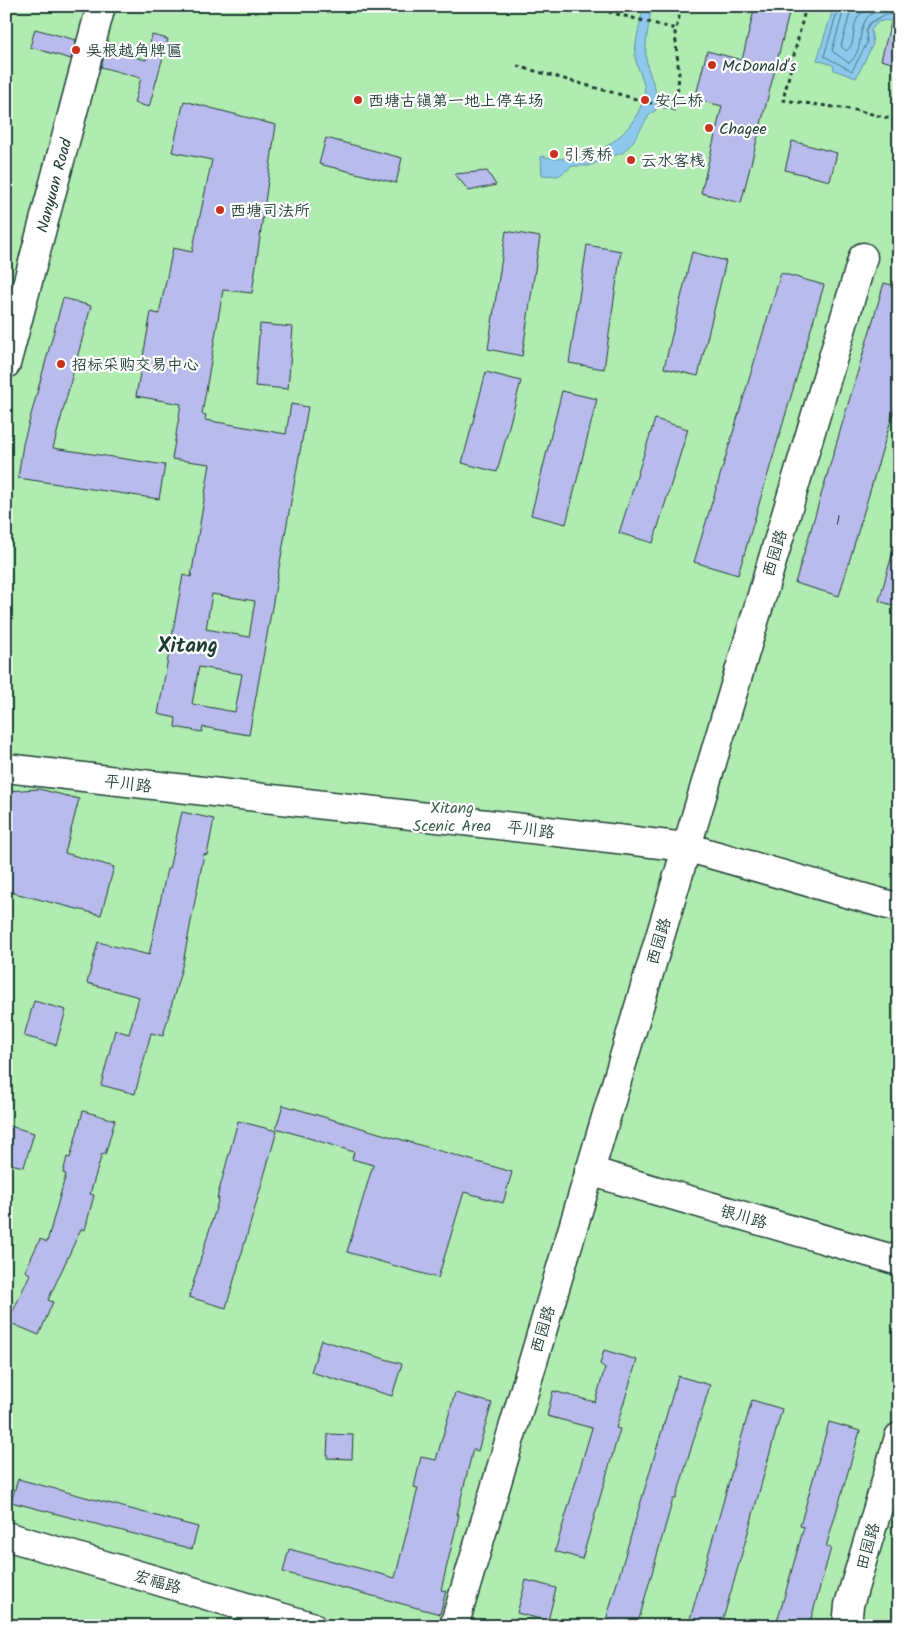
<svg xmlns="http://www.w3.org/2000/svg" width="905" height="1632" font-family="Kalam,'LXGW WenKai TC',sans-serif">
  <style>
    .green { fill: #b0ecb1; stroke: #689472 }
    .water { fill: #8dc9ed; stroke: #6191a3 }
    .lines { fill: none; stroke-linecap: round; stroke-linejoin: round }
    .shore { stroke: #4b757e; stroke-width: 1 }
    .building { fill: #b8bbec; stroke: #1f3d34; fill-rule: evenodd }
    .minor-casing { stroke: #1f3d34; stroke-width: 31 }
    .major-casing { stroke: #1f3d34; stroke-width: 31 }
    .path { stroke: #1f3d34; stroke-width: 3; stroke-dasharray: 4 4; stroke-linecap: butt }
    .minor { stroke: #fff; stroke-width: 28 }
    .major { stroke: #fff; stroke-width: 28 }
    .poi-dot { fill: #c8321e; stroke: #fff; stroke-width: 2 }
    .labels { text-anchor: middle; stroke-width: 4.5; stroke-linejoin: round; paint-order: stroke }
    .number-label { font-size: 14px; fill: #455c62 }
    .poi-label { font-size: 16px; fill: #1f3d34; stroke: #fff; text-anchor: start }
    .street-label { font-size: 16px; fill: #1f3d34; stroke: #fff }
    .park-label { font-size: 16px; fill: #3c604d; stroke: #fff }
    .district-label { font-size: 21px; font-weight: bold; fill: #1f3d34; stroke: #fff }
  </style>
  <rect width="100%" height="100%" fill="#fff"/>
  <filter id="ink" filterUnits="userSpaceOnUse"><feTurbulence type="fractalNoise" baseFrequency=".02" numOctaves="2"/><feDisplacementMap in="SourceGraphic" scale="10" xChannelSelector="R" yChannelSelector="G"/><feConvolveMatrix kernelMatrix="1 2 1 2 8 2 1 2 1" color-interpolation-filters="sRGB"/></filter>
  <g filter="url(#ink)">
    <!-- green -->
    <rect class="green" x="6" y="6" width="893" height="1620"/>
    <!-- water -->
    <g class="water">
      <path d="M643,6H651C650,26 642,48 648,68C652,83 660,94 656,110L650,114L632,143L624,152L588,166H573L558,176L542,175L541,156C584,168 632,141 644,97C648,83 636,69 635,56C635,40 641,22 643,6Z"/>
      <polygon points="834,6 899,6 899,20 892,22 886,20 878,22 871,30 873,44 856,78 834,70 833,65 817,60"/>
    </g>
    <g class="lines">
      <!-- shore -->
      <g class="shore">
        <polyline points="839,6 824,56 852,71 867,43 866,30 870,23 884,15 899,14"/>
        <path d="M845,6L832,51L849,63C868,48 852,19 879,10C885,8 892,7 899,8"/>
        <path d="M852,6L841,46L846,51C861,40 844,24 869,6"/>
      </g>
    </g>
    <!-- building -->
    <g class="building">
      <polygon points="755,6 791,6 741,203 701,193 722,106 695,99 707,51 742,60"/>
      <polygon points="893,15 899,16 899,65 881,60"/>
      <polygon points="35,29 76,40 71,59 30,47"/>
      <polygon points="152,35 168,39 149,107 134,103 141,78 101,67 106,49 146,60"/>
      <path d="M184,101L276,125L252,293L223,290L202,414L206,415L205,420L286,434L291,404L308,407L249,735L203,727L202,732L175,727L176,718L158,714L183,575L191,577L210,464L172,459L181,404L136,396L151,312L159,314L173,248L192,252L212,160L172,152ZM212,594L255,601L249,637L206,629ZM199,667L242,674L235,712L192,704Z"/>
      <polygon points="326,138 402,158 396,183 319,164"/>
      <polygon points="792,141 837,153 830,181 785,170"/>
      <polygon points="487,171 496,185 469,191 455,174"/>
      <polygon points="506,231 540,237 522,356 488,349"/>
      <polygon points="587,245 621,251 604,369 569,363"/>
      <polygon points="692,252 726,261 698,376 664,368"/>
      <polygon points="781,273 824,285 738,575 694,562"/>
      <polygon points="884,283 899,287 899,393 839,596 795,583"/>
      <polygon points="63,298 91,306 53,448 165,465 159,499 18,478 23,444"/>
      <polygon points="260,324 293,327 288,389 255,386"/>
      <polygon points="486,372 521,381 497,472 462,463"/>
      <polygon points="562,391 597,399 566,524 531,515"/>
      <polygon points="655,419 688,429 653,543 619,533"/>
      <polygon points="894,548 899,549 899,607 879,601"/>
      <polygon points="39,789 79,799 65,853 114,867 101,915 6,891 6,791"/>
      <polygon points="182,812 214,819 207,855 204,854 183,963 163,1036 151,1033 135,1094 101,1085 115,1030 129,1034 139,997 87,983 98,942 149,955 167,869 169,869"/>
      <polygon points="34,1001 66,1010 56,1045 24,1036"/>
      <polygon points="283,1105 512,1172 503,1203 464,1192 438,1278 347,1252 373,1165 352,1159 354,1152 276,1128"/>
      <polygon points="83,1111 115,1120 105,1155 102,1154 90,1194 94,1195 85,1230 81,1229 48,1300 53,1302 39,1335 8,1322 30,1274 25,1271 40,1239 47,1242 66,1174 63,1173 67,1157 70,1158"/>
      <polygon points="238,1121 277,1131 226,1308 189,1297 219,1198 217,1198"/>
      <polygon points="6,1125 34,1133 24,1167 6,1163"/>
      <polygon points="321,1340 402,1364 392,1396 311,1372"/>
      <polygon points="604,1350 637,1360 616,1428 620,1429 582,1559 555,1551 592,1428 547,1416 553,1391 595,1402 605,1368 600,1364"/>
      <polygon points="678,1376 710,1385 676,1499 673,1499 637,1626 627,1626 606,1620"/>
      <polygon points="455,1393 492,1403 478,1451 473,1449 457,1515 459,1515 441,1590 446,1591 440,1614 283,1572 289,1549 395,1578 418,1488 414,1487 421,1457 436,1460"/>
      <polygon points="752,1400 782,1409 749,1529 721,1626 688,1626"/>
      <polygon points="829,1422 860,1431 826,1547 831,1548 809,1626 776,1626 804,1527 800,1526"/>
      <polygon points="328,1434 353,1435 352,1459 327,1458"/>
      <polygon points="18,1479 198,1527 192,1549 11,1502"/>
      <polygon points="526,1580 556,1588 548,1621 517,1613"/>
    </g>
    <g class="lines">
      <!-- minor casing -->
      <g class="minor-casing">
        <g id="minor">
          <polyline points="6,768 686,847 899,908"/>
          <polyline points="589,1171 899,1261"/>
          <polyline points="6,1536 311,1626"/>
          <polyline points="454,1626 863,257"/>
          <polyline points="847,1626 849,1605 899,1437"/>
        </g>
      </g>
      <!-- major casing -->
      <g class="major-casing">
        <g id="major">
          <path id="s1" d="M6,364L101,6"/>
        </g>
      </g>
      <!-- path -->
      <g class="path">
        <polyline points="585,6 676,29"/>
        <polyline points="806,6 783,100 856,110 899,121"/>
        <polyline points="517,66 676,110 679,75 675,33 682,6"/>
      </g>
      <!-- minor -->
      <use href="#minor" class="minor"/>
      <!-- major -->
      <use href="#major" class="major"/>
    </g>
  </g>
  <!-- markers -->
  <g class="poi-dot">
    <circle cx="76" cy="50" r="5"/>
    <circle cx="712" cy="65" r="5"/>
    <circle cx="358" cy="100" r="5"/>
    <circle cx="645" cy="100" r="5"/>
    <circle cx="709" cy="128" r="5"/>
    <circle cx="554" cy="154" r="5"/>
    <circle cx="631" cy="160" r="5"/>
    <circle cx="220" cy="210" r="5"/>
    <circle cx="61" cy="364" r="5"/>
  </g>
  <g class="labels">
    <!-- number labels -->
    <g class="number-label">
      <text x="838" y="525">1</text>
    </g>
    <!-- poi labels -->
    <g class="poi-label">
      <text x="86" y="56">吴根越角牌匾</text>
      <text x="722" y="71">McDonald's</text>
      <text x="368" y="106">西塘古镇第一地上停车场</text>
      <text x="655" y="106">安仁桥</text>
      <text x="719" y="134">Chagee</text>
      <text x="564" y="160">引秀桥</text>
      <text x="641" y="166">云水客栈</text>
      <text x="230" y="216">西塘司法所</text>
      <text x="71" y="370">招标采购交易中心</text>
    </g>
    <!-- street labels -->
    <g class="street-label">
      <text dy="6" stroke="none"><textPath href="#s1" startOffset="185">Nanyuan Road</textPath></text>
      <text transform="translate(774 553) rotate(-73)" y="6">西园路</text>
      <text transform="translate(128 783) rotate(7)" y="6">平川路</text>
      <text transform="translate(531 829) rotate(7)" y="6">平川路</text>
      <text transform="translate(658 941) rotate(-73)" y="6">西园路</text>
      <text transform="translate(744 1216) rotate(16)" y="6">银川路</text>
      <text transform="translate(542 1329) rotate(-73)" y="6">西园路</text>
      <text transform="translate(867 1546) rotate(-74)" y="6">田园路</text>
      <text transform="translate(158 1581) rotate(16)" y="6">宏福路</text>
    </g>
    <!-- park labels -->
    <g class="park-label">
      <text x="452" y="813">Xitang<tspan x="452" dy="18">Scenic Area</tspan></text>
    </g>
    <!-- district labels -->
    <g class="district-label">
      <text x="188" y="652">Xitang</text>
    </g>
  </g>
  <!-- margin -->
  <rect width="905" height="1632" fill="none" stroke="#fff" stroke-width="25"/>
  <rect x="12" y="12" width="880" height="1607" fill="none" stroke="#1f3d34" stroke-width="2" filter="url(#ink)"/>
</svg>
